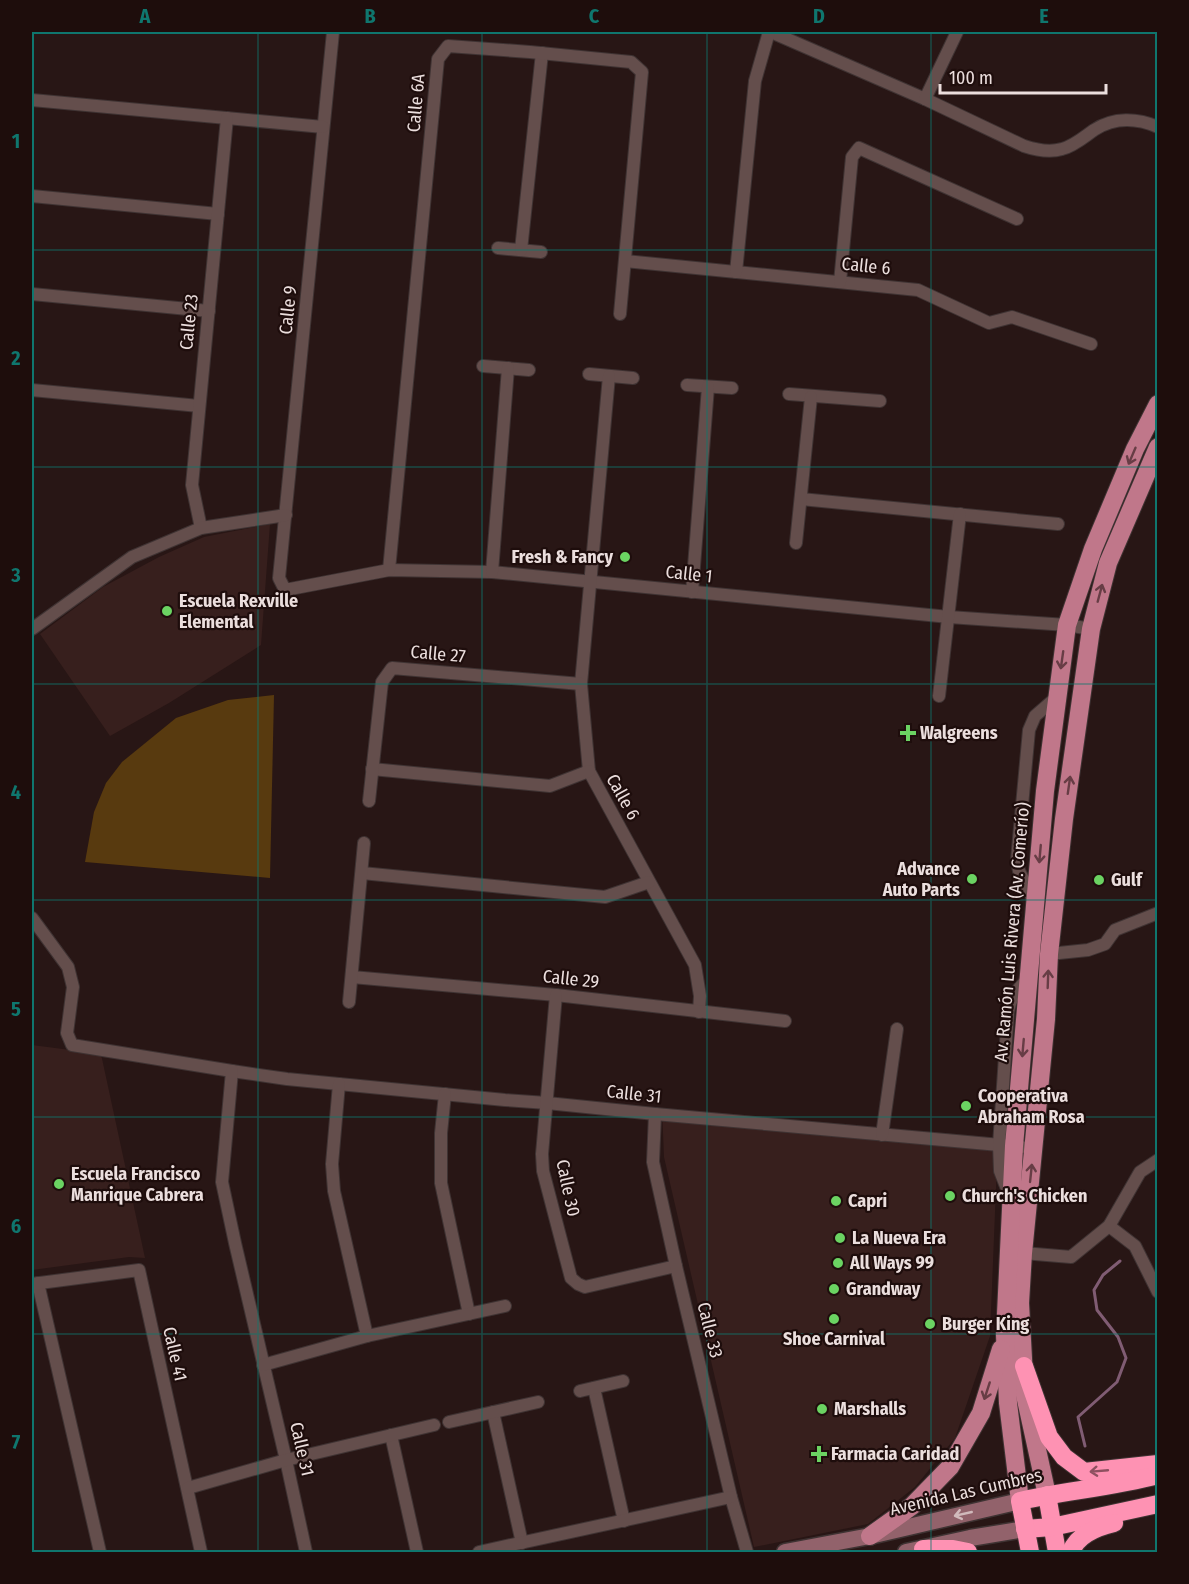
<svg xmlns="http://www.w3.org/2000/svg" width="1189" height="1584" font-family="'Fira Sans Condensed',sans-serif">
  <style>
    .built { fill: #371f1d }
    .grass { fill: #583a0f }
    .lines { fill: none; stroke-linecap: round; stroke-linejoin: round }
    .stream { stroke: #805c73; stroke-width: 3 }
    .street-casing { stroke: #3f3333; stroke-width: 14 }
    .secondary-casing { stroke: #3f3333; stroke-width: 19 }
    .primary-casing { stroke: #3f3333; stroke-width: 20 }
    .highway-casing { stroke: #3f3333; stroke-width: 20 }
    .street { stroke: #644e4c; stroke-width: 12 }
    .secondary { stroke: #92626b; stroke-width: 16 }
    .primary { stroke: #c0778a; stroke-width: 18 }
    .highway { stroke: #fe92b3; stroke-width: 18 }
    .oneway { stroke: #673d45 }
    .oneway2 { stroke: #8e5060 }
    .oneway3 { stroke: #d0b9bb }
    .grid { fill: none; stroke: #0f766e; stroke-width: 1.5; stroke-opacity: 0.55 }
    .poi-dot { fill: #6bd362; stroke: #1e0d0c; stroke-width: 2 }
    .labels { text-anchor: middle; stroke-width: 4.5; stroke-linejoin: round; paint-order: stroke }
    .street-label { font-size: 18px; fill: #ebdedd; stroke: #1e0d0c }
    .poi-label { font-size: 18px; font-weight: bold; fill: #ebdedd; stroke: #1e0d0c; text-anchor: start }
    .neatline { fill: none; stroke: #0f766e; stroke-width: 2 }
    .grid-label { font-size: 20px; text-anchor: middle; font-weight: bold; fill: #0f766e }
  </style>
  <rect width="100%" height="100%" fill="#281615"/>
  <!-- built -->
  <g class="built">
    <polygon points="270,524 261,645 169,703 110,736 40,634 103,587 159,557 204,537"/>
    <polygon points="32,1045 101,1054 145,1258 129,1257 32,1270"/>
    <polygon points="662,1108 998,1138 990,1336 955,1438 915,1487 868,1524 754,1547 664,1157"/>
  </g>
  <!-- grass -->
  <polygon class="grass" points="274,695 270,878 85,862 94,812 106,783 122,762 176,718 228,700"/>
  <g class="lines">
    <!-- stream -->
    <polyline class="stream" points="1085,1446 1078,1417 1117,1382 1126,1358 1118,1337 1097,1310 1094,1290 1103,1275 1120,1261"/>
    <!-- street casing -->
    <g class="street-casing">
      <g id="street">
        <polyline points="333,32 279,578 285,590 389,570 492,572 949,617 1067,625 1091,629"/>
        <path d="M771,32L925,99L1024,146C1036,150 1049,153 1062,149C1074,146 1084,137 1094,130C1114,117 1137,118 1158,127"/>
        <polyline points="925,99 957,32"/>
        <polyline points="32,100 323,127"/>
        <polyline points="32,196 218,214"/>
        <polyline points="498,248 541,252"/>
        <polyline points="521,250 542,53"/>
        <polyline points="625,261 918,290 989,323 1012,317 1091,344"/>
        <polyline points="736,272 755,81 769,32"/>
        <polyline points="840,282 852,157 859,148 1017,219"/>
        <polyline points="32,294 209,311"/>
        <polyline points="483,366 529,370"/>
        <polyline points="589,374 633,378"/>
        <polyline points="609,376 581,684 589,771 695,965 700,996 699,1012"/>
        <polyline points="687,385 732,388"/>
        <polyline points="32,390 199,406"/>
        <polyline points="789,394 880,401"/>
        <polyline points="801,499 1058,524"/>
        <polyline points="201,528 192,485 227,118"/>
        <polyline points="796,543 811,397"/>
        <polyline points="389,570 438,59 448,46 530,52 631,62 642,72 620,314"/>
        <polyline points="492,572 508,368"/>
        <polyline points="692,592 708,387"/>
        <polyline points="32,629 132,557 201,528 286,515"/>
        <polyline points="939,696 960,514"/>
        <polyline points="372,769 550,786 589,771"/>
        <polyline points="369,801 382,682 392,668 581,684"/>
        <polyline points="362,873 605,897 649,882"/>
        <polyline points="1034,901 1019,871 1017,860 1029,730 1035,716 1058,696"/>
        <polyline points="32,918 68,967 73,987 67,1033 72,1045 232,1071 287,1079 505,1100 547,1103 655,1114 1022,1147"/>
        <polyline points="1049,954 1088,950 1105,944 1115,930 1158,913"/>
        <polyline points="352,977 556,995 785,1021"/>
        <polyline points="556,995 542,1154 543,1171 571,1278 578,1284 585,1287 676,1266"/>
        <polyline points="349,1002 364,843"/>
        <polyline points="232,1071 222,1182 235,1243 286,1460 306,1552"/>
        <polyline points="339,1084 332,1164 334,1191 367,1336"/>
        <polyline points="445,1094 441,1133 441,1183 469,1314"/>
        <polyline points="655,1114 653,1162 676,1266 731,1497 747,1552"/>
        <polyline points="882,1135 897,1029"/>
        <path d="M1009,1194L1000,1171L999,1145L1008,1012C1011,995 1017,990 1029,978"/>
        <polyline points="1109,1226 1135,1246 1158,1292"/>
        <polyline points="1023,1253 1071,1257 1109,1226 1140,1172 1158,1160"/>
        <polyline points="38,1283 100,1552"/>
        <polyline points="32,1284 139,1270 201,1552"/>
        <polyline points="263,1365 367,1336 505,1306"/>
        <polyline points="594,1388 624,1521"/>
        <polyline points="580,1391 623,1381"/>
        <polyline points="493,1412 522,1543"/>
        <polyline points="449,1422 538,1402"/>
        <polyline points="391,1435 417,1552"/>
        <polyline points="188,1488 286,1460 434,1425"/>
        <polyline points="479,1552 731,1497"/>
      </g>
    </g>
    <!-- secondary casing -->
    <g class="secondary-casing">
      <g id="secondary">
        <polyline points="785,1552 870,1536 1020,1501"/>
        <polyline points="906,1552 970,1538 1025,1529"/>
      </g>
    </g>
    <!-- primary casing -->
    <g class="primary-casing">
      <g id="primary">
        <polyline points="1047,1495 1025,1395 1020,1303 1023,1253 1046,1019 1049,954 1064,819 1091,629 1108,563 1158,447"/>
        <polyline points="1020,1501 1008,1403 1005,1335 1014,1146 1045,791 1067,625 1093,549 1135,449 1158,404"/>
        <polyline points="870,1536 912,1506 950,1467 981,1413 1001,1349"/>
      </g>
    </g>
    <!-- highway casing -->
    <g class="highway-casing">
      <g id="highway">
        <polyline points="1024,1366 1049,1437 1064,1457 1084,1472 1158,1464"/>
        <polyline points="1047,1495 1057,1552"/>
        <polyline points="1025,1529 1052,1527 1158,1504"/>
        <polyline points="923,1549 953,1549 968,1552"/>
        <path d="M1030,1552L1020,1501C1065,1491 1112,1487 1158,1475"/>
        <path d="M1071,1552C1077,1535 1097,1527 1114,1523"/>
      </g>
    </g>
    <!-- street -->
    <use href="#street" class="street"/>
    <!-- secondary -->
    <use href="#secondary" class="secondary"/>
    <!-- primary -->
    <use href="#primary" class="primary"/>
    <!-- highway -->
    <use href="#highway" class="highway"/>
  </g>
  <!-- one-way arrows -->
  <defs><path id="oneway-shaft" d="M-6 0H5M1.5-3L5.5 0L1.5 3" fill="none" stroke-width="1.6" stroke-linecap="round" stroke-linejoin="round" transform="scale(1.5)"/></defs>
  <g class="oneway">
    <use href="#oneway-shaft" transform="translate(1132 456) rotate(113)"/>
    <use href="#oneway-shaft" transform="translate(1100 593) rotate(-75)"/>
    <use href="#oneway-shaft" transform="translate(1062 660) rotate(98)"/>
    <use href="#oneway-shaft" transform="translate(1069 785) rotate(-82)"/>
    <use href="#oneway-shaft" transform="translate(1040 854) rotate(95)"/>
    <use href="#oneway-shaft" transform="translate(1048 979) rotate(-88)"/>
    <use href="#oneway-shaft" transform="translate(1023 1048) rotate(95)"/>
    <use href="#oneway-shaft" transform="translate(1031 1173) rotate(-84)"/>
    <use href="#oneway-shaft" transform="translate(987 1391) rotate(108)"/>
  </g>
  <use class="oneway2" href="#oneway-shaft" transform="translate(1099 1471) rotate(175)"/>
  <use class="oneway3" href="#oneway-shaft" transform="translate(963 1514) rotate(167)"/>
  <!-- grid -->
  <path class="grid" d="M258,32V1552M482,32V1552M707,32V1552M931,32V1552M32,250H1158M32,467H1158M32,684H1158M32,900H1158M32,1117H1158M32,1334H1158"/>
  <!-- markers -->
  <g class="poi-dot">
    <circle cx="625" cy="557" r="6"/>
    <circle cx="167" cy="611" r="6"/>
    <path d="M905 724h6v6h6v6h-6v6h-6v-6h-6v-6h6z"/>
    <circle cx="972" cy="879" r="6"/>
    <circle cx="1099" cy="880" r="6"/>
    <circle cx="966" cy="1106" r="6"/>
    <circle cx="59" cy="1184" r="6"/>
    <circle cx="950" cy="1196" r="6"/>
    <circle cx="836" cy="1201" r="6"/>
    <circle cx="840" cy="1238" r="6"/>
    <circle cx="838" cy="1263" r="6"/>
    <circle cx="834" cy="1289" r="6"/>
    <circle cx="834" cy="1319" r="6"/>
    <circle cx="930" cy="1324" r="6"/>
    <circle cx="822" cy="1409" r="6"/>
    <path d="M816 1445h6v6h6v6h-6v6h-6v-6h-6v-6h6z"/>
  </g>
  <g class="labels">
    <!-- street labels -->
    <g class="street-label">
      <text transform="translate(416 103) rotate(-85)" y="6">Calle 6A</text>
      <text transform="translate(866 266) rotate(6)" y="6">Calle 6</text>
      <text transform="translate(288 310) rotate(-84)" y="6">Calle 9</text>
      <text transform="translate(189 322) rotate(-84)" y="6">Calle 23</text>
      <text transform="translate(689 574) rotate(6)" y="6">Calle 1</text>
      <text transform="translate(438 654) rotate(5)" y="6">Calle 27</text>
      <text transform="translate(623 797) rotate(61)" y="6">Calle 6</text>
      <text transform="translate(1012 932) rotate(-85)" y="6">Av. Ramón Luis Rivera (Av. Comerío)</text>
      <text transform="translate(571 979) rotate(6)" y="6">Calle 29</text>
      <text transform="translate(634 1094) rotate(6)" y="6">Calle 31</text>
      <text transform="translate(568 1188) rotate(78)" y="6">Calle 30</text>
      <text transform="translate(710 1330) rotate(76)" y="6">Calle 33</text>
      <text transform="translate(175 1354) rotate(77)" y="6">Calle 41</text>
      <text transform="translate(302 1449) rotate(77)" y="6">Calle 31</text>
      <text transform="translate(966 1492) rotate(-13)" y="6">Avenida Las Cumbres</text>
    </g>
    <!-- poi labels -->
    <g class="poi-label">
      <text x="613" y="563" text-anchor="end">Fresh &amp; Fancy</text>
      <text x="179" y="607">Escuela Rexville<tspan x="179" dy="21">Elemental</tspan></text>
      <text x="920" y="739">Walgreens</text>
      <text x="960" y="875" text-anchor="end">Advance<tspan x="960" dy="21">Auto Parts</tspan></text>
      <text x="1111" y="886">Gulf</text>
      <text x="978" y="1102">Cooperativa<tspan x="978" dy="21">Abraham Rosa</tspan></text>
      <text x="71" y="1180">Escuela Francisco<tspan x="71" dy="21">Manrique Cabrera</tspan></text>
      <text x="962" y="1202">Church's Chicken</text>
      <text x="848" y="1207">Capri</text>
      <text x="852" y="1244">La Nueva Era</text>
      <text x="850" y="1269">All Ways 99</text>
      <text x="846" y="1295">Grandway</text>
      <text x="942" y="1330">Burger King</text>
      <text x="834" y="1345" text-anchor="middle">Shoe Carnival</text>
      <text x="834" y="1415">Marshalls</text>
      <text x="831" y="1460">Farmacia Caridad</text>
    </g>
  </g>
  <!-- border -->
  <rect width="1189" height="1584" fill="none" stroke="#1e0d0c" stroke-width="66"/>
  <!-- scale -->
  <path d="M940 84v9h166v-9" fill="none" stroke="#ebdedd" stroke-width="3"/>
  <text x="949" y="84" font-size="18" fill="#ebdedd" stroke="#1e0d0c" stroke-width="4.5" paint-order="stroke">100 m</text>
  <rect x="33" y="33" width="1123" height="1518" class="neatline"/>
  <g class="grid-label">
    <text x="145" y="23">A</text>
    <text x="370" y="23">B</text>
    <text x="594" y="23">C</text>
    <text x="819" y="23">D</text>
    <text x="1044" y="23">E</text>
    <text x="16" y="148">1</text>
    <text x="16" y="365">2</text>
    <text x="16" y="582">3</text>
    <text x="16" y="799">4</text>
    <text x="16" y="1016">5</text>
    <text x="16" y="1233">6</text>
    <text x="16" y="1449">7</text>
  </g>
</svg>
